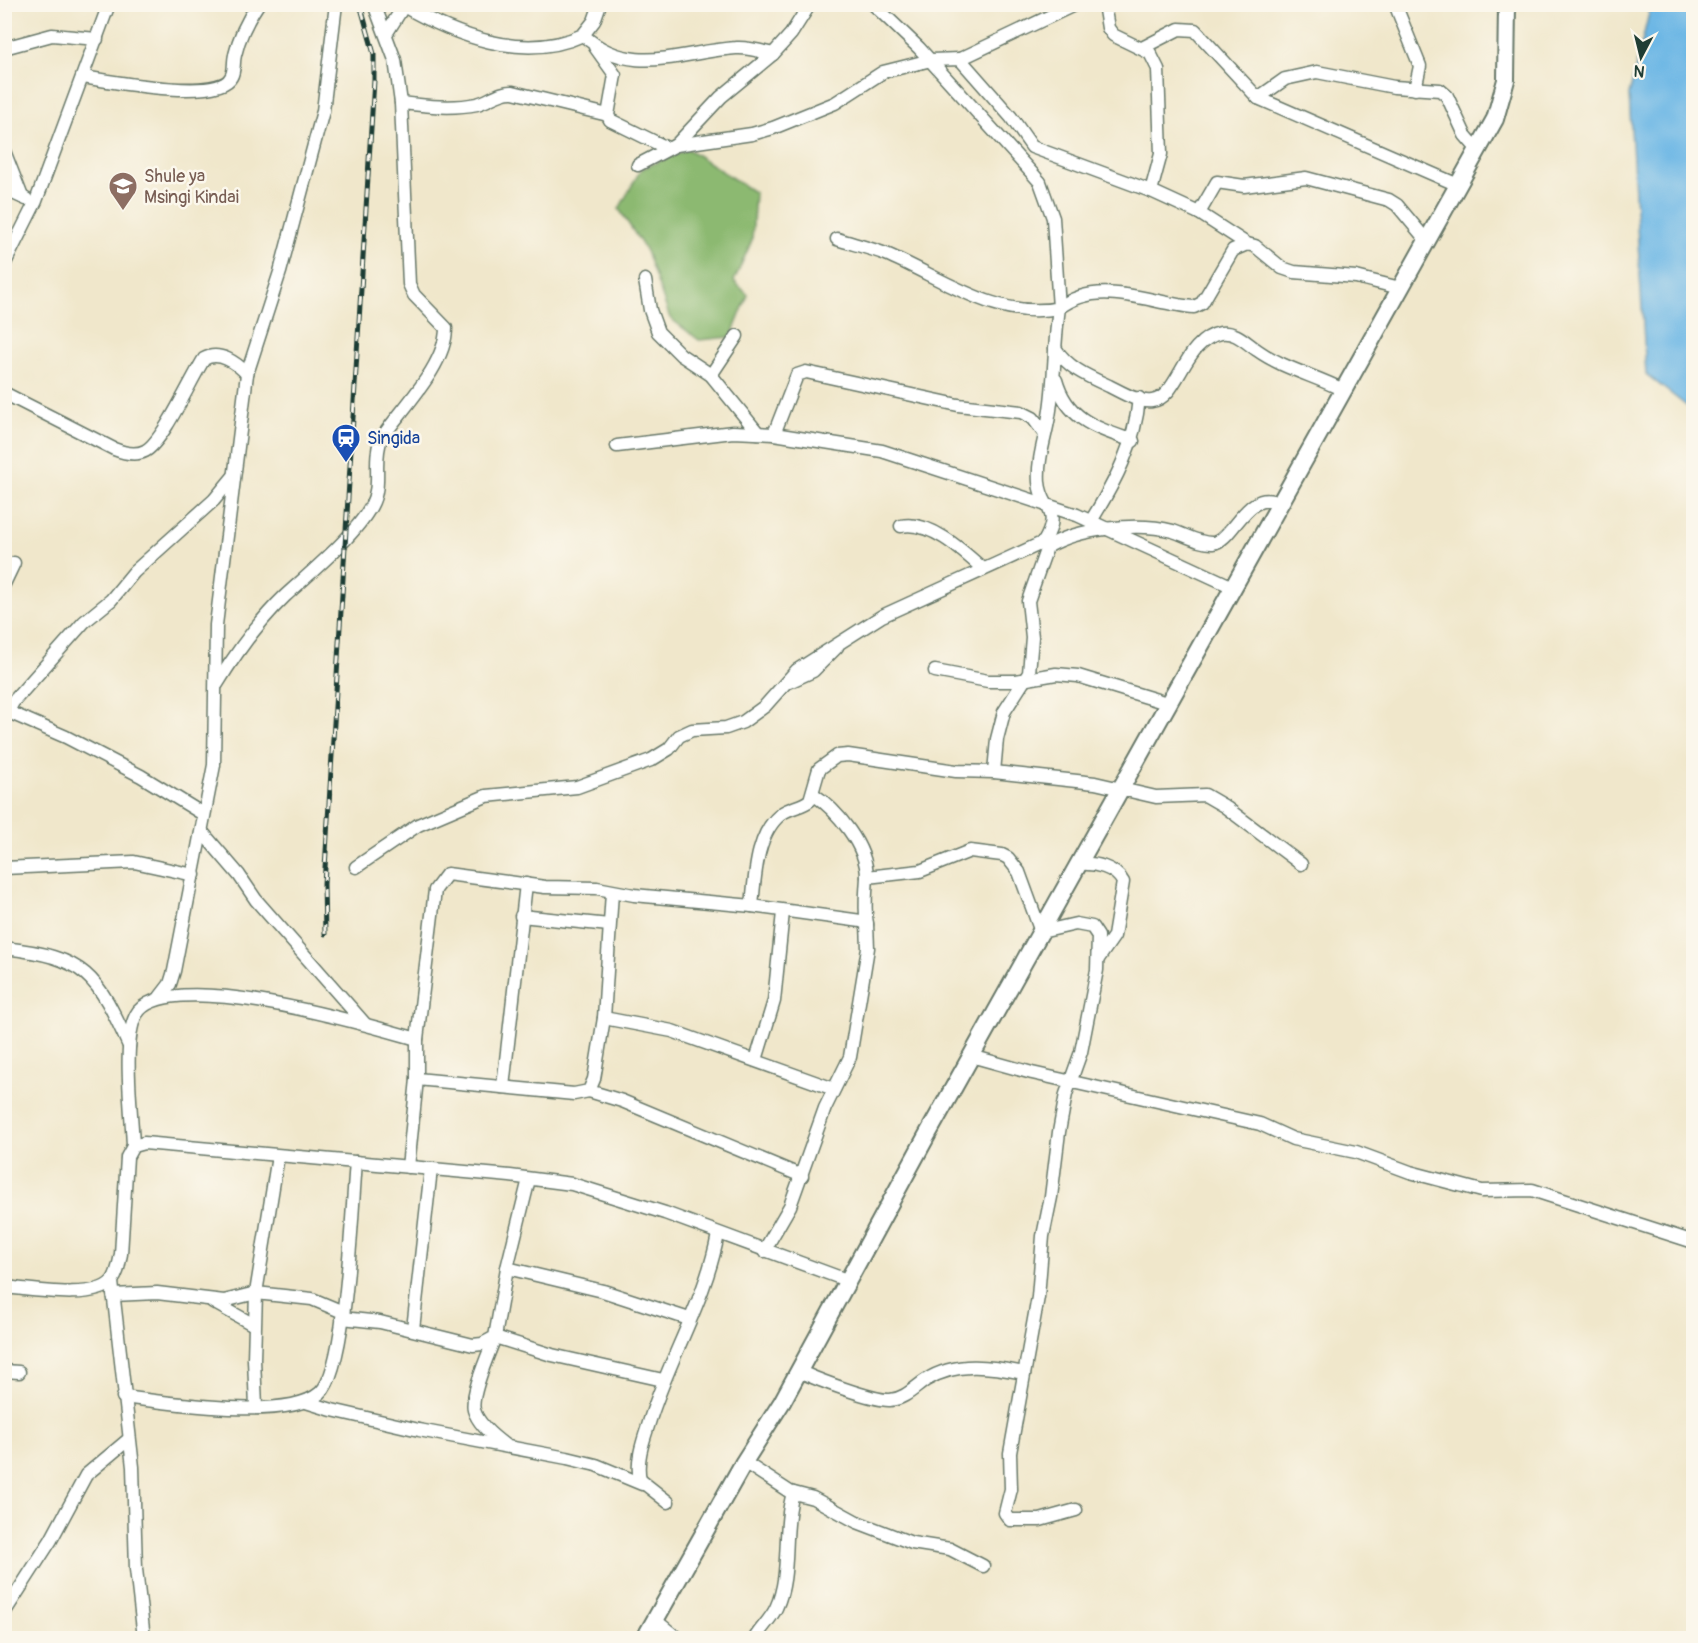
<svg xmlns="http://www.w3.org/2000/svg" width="1698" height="1643" font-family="Pangolin,sans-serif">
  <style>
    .forest { fill: #8cb971; stroke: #567b52; stroke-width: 1.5 }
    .water { fill: #6db7e5; stroke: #467a8c; stroke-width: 1.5 }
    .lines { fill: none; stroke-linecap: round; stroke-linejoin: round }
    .minor-casing { stroke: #687869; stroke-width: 15 }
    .major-casing { stroke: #687869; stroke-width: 20 }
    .minor { stroke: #fff; stroke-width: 12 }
    .major { stroke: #fff; stroke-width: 16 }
    .rail-casing { stroke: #1f3d34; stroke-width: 5 }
    .rail { stroke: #fbf7ec; stroke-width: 3; stroke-dasharray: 9; stroke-linecap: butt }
    .labels { text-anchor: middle; stroke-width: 5; stroke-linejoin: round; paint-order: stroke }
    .education-label { font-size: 18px; fill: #785e54; stroke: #fbf7ec; text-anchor: start }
    .transit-label { font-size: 18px; fill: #164399; stroke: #fbf7ec; text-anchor: start }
  </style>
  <rect width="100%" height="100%" fill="#fbf7ec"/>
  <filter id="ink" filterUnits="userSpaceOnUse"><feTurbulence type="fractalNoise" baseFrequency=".0167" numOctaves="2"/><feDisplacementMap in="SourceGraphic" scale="12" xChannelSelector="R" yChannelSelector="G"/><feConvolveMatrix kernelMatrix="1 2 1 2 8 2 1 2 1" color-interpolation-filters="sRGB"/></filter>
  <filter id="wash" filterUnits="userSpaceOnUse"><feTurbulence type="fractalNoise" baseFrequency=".008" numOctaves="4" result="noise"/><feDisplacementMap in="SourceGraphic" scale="24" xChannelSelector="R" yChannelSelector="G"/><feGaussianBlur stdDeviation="1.35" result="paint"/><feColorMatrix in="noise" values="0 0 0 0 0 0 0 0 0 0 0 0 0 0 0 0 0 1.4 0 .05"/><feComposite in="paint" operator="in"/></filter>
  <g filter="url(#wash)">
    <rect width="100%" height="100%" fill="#f0e7cb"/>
    <!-- forest -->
    <polygon class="forest" points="688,149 755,193 752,240 734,281 748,295 731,337 699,340 670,318 646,251 619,209 641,169"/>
    <!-- water -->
    <polygon class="water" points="1651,5 1693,5 1693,411 1646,374 1629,95"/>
  </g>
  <g filter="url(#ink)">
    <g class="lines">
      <!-- minor casing -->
      <g class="minor-casing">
        <g id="minor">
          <path d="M400,4C454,35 523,63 583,35C631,79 682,51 736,48C748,47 761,51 773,54"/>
          <polyline points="1104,4 1108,28 1113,35 1150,53 1158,69 1161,154 1151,191"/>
          <polyline points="1395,4 1420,66 1415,89"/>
          <polyline points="386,34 405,4"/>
          <polyline points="583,35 594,21 600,4"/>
          <polyline points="595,47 615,75 608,115 610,120 667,148"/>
          <polyline points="4,48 52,35 97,39"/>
          <polyline points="1142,48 1179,29 1195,30 1258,98 1458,185"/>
          <polyline points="960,59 1076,4"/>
          <path d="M83,77C108,81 219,102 231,77C235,71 233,62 235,55C239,37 248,19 258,4"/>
          <polyline points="1258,98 1285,79 1317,72 1394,87 1440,90 1447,96 1465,135 1478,150"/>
          <path d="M401,103C427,106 452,109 477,104C490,101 499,91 513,92L608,115"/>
          <polyline points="676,145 721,97 773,54 791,34 810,4"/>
          <polyline points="4,151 22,197"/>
          <polyline points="638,165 676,145 752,134 773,128 835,103 883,72 931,60 960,59 1011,117 1032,147 1151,191 1199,213 1247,244"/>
          <polyline points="4,189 26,199"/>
          <polyline points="1199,213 1217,182 1244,186 1306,178 1389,200 1397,205 1427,241"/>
          <path d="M837,239C853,244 870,248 886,254C941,277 997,321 1059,308L1053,218L1040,182L919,48L873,4"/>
          <polyline points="4,265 36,201 109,4"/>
          <polyline points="645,280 650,310 658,332 681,355 711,375 758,433"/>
          <path d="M1055,348C1068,368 1087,376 1109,386C1121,392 1139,403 1152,401C1179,398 1183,340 1221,333C1236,331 1245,342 1257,350C1282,368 1316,376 1343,390"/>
          <polyline points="711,375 737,336"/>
          <path d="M1056,380C1067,420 1097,428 1133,441"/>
          <path d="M4,393L114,449C124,453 135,456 145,451C163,442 191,379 204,359C219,350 237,363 247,374"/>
          <polyline points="774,434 797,375 806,372 958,405 1021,412 1033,418 1044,433"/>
          <polyline points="617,446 733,432 774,434 882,451 1077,515 1233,587"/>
          <path d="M1091,521C1115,482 1135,445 1139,398"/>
          <path d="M901,526C930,520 963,551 983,569"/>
          <polyline points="4,584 14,563"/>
          <polyline points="935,671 988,681 1016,681 1056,674 1078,676 1170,704"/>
          <polyline points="789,682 813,671 837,647"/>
          <path d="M217,684C236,653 259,621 285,596C310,573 355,536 371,506C383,484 372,461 381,439C402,408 446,366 446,328L414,295L409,284L401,103L395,60L374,4"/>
          <polyline points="4,710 66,737 141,776 203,814"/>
          <polyline points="8,711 13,702 84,622 111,600 134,572 214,500 233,477"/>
          <path d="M994,772L997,739L1004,712L1029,673L1032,637L1028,601L1047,547C1078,528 1138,522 1173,531C1185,535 1201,544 1213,543C1233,541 1248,486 1279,504"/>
          <path d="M813,794C837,810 867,846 867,877C866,894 864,907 867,924"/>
          <polyline points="203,833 239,875 256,900 365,1024"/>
          <path d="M1080,864C1095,863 1115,867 1123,882L1114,936L1098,959"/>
          <path d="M356,867L418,825L486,796L577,787L651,760L669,749L679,736L692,730L726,728L743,722L765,706L797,670L882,616L1044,542C1063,508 1041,510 1039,482C1037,457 1047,434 1050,410C1055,376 1054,342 1059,308C1099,277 1150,304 1194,307L1202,303L1233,250L1247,244L1255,246L1282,268L1294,272L1356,277L1400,288"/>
          <polyline points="4,868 134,862 194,875"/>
          <polyline points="867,877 920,871 970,851 1002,855 1008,858 1019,872 1041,932 1076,924 1092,927 1098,936 1097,970 1081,1052 1066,1094 1059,1132 1051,1197 1043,1236 1038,1297 1010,1453 1011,1489 1005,1513 1010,1520 1040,1520 1076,1510"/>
          <path d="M752,906C755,876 756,834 781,814C790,807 802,807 810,800L819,769L837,756L848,755L956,771L994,772L1095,783L1156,797L1205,795L1224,806L1301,864"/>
          <polyline points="521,916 609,925"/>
          <path d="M4,948C86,957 97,975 129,1046"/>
          <polyline points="160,997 170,984 174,971 214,765 216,625 247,374 280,272 323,111 336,4"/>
          <polyline points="604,1018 672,1031 834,1089"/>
          <polyline points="971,1056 1032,1073 1260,1124 1293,1139 1356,1152 1410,1172 1482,1191 1532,1190 1694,1242"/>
          <polyline points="756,1060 774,1001 783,912"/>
          <polyline points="417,1079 574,1094 589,1091 594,1079 604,1018 612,892"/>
          <polyline points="503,1087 526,884"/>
          <polyline points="589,1091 622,1101 802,1176"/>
          <path d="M133,1146C132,1114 122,1041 136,1015C163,964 371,1026 417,1039"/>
          <polyline points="408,1167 417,1079 417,1039 435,890 447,874 545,887 597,888 634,895 752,906 861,921 867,924 868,948 850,1057 825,1108 790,1206 764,1251"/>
          <polyline points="507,1268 603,1291 689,1319"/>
          <polyline points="112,1282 133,1467 136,1569 144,1638"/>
          <path d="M4,1287C29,1289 95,1301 112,1281C118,1274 119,1263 121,1254L127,1157L133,1146L144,1143L510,1176L572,1184L665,1213L849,1281"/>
          <polyline points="113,1295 157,1293 224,1301 256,1293 278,1156"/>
          <polyline points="213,1302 254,1325"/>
          <polyline points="342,1318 380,1322 473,1345 482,1344 495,1337 507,1268 529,1179"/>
          <polyline points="413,1329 431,1169"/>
          <polyline points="4,1371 19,1372"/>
          <path d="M799,1371C815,1379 874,1401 890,1400C905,1399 915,1387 926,1380C956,1361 990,1366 1024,1373"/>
          <path d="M123,1397C166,1402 287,1422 320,1393C347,1370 352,1205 356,1162"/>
          <polyline points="306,1402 332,1410 419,1430 567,1458 596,1465 642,1484"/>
          <polyline points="256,1407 254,1359 256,1293 312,1299 343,1312"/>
          <path d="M506,1446C495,1438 478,1424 474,1410C470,1395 489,1353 495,1337L552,1355L663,1380"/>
          <polyline points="744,1462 790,1492 813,1498 857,1522 912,1543 950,1549 983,1566"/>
          <path d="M668,1502L640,1480C636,1462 642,1444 648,1426C667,1361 706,1301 718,1234"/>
          <polyline points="4,1613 51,1540 86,1475 129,1439"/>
          <polyline points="655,1620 677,1638"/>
          <path d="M755,1638C761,1628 771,1619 776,1608C792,1574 782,1531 793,1493"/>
        </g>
      </g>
      <!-- major casing -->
      <g class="major-casing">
        <polyline id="major" points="645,1638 744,1462 782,1402 926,1137 1495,119 1506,80 1507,4"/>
      </g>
      <!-- minor -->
      <use href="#minor" class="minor"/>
      <!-- major -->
      <use href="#major" class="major"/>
      <!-- rail casing -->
      <g class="rail-casing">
        <polyline id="rail" points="325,934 324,884 374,80 374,54 360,4"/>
      </g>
      <!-- rail -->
      <use href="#rail" class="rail"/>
    </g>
  </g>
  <!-- icons -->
  <defs>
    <g id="school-pin" transform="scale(1.5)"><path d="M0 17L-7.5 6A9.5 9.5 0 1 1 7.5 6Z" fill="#8d6e63" stroke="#fbf7ec"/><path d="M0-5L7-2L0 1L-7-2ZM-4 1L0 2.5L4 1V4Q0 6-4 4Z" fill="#fff"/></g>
    <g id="station-pin" transform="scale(1.5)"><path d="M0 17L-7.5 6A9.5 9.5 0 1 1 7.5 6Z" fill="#1a4fb4" stroke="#fbf7ec"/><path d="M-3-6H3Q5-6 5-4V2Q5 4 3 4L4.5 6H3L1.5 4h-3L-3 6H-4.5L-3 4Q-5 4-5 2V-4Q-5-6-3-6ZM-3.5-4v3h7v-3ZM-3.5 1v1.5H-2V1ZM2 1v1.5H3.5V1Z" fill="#fff"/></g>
  </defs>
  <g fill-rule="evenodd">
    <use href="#school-pin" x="123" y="186"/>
    <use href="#station-pin" x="346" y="438"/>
  </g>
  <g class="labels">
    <!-- education labels -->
    <g class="education-label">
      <text x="144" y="182">Shule ya<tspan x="144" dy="21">Msingi Kindai</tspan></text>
    </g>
    <!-- transit labels -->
    <g class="transit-label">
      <text x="367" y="444">Singida</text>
    </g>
  </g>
  <!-- margin -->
  <rect width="1698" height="1643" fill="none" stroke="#fbf7ec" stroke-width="24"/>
  <!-- north arrow -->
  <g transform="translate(1641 57) rotate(187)" stroke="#fbf7ec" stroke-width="4.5" paint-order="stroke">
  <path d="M0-4.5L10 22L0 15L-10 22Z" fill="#1f3d34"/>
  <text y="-9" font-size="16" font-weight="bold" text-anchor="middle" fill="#1f3d34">N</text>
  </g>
</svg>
